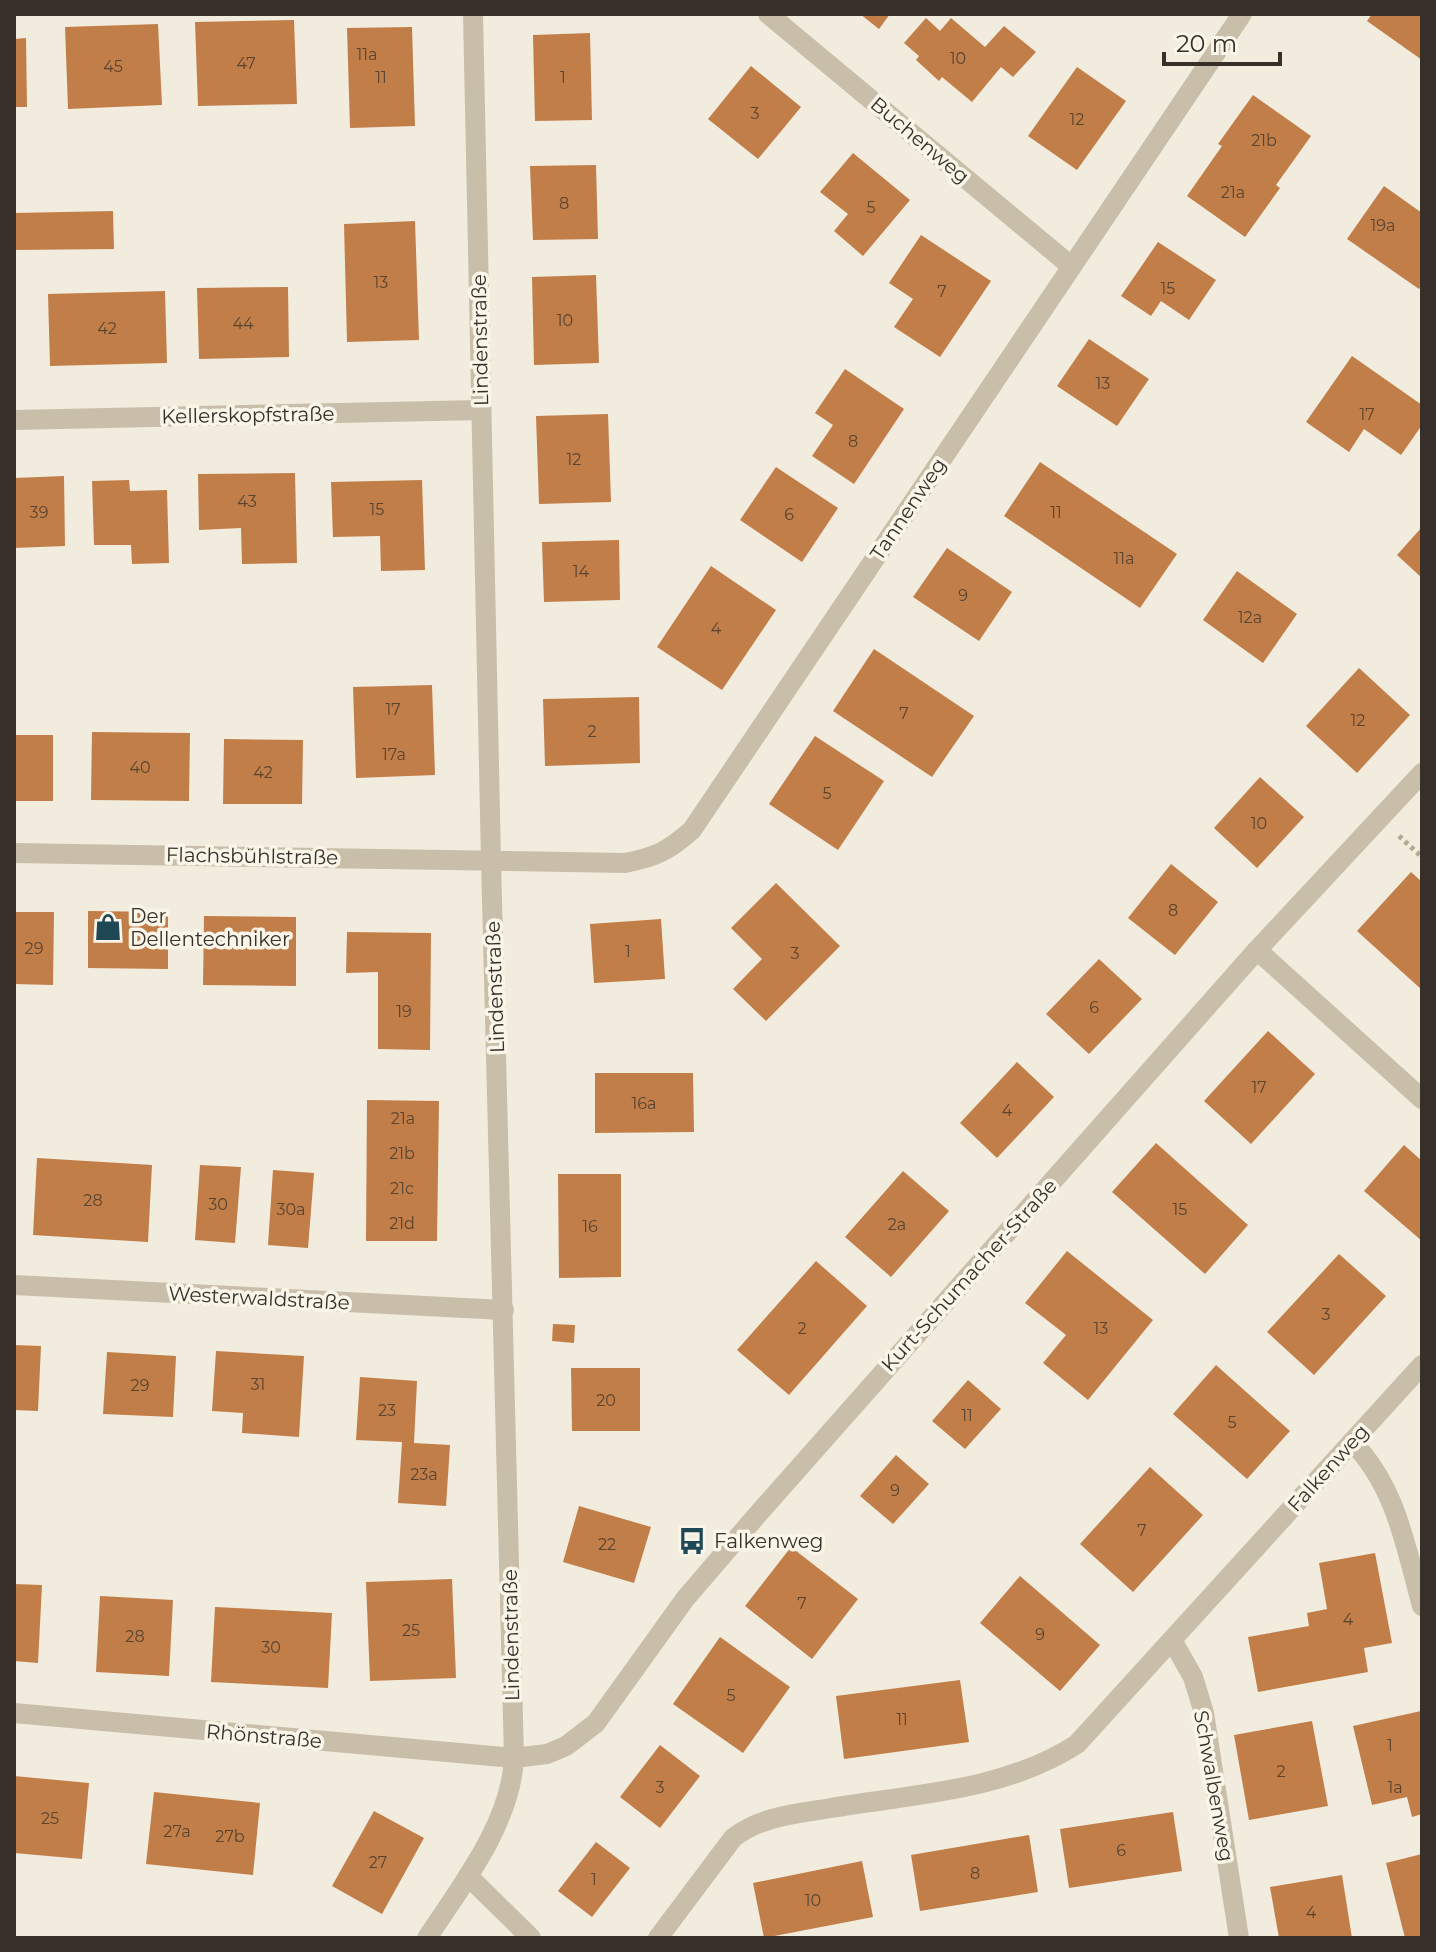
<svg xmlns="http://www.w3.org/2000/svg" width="1436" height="1952" font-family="Montserrat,sans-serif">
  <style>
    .building { fill: #c27e49 }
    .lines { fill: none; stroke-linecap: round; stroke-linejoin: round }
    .path { stroke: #b5a893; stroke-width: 5; stroke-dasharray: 4 4; stroke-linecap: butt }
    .minor { stroke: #c9bea9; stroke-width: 20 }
    .labels { text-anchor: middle; stroke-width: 7; stroke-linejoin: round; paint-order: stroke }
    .number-label { font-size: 16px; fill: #594430 }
    .street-label { font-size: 20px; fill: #363028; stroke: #f9f5e9 }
    .poi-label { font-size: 20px; fill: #363028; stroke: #f9f5e9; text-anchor: start }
  </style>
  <rect width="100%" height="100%" fill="#f1ecdd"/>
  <!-- building -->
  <g class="building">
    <polygon points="860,14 890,14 879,29"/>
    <polygon points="1372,14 1422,14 1422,60 1367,21"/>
    <polygon points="926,18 940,31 951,18 985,47 1004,26 1036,52 1013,77 1001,67 972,102 942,77 939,81 916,60 919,56 904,43"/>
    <polygon points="294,20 297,104 198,106 195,22"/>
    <polygon points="158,24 162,105 68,109 65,27"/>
    <polygon points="412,27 415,126 350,128 347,28"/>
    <polygon points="590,33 592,120 535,121 533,35"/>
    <polygon points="26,38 27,107 14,107 14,39"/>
    <polygon points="751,66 801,107 758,159 708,119"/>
    <polygon points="1077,67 1126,101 1077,170 1028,136"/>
    <polygon points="1253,95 1311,136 1276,185 1280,188 1245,237 1187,196 1222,146 1218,144"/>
    <polygon points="853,153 910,200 863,256 834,231 848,214 820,192"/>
    <polygon points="596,165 598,239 533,240 530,166"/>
    <polygon points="1384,186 1422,213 1422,284 1419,289 1347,239"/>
    <polygon points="113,211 114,249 14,250 14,213"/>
    <polygon points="415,221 419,340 347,342 344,224"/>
    <polygon points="921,235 991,281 940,357 894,327 913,299 889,283"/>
    <polygon points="1158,242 1216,280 1189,320 1161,301 1151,316 1121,296"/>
    <polygon points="596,275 599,363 534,365 532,277"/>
    <polygon points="288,287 289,357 199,359 197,288"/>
    <polygon points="165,291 167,363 50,366 48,294"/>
    <polygon points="1089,339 1149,379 1117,426 1057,386"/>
    <polygon points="1352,356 1422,405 1422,425 1401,455 1364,429 1349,452 1306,422"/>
    <polygon points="845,369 904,409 854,484 812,456 833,425 815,413"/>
    <polygon points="608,414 611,502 539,504 536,416"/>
    <polygon points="1040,462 1177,554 1140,608 1004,516"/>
    <polygon points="776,467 838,508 802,562 740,520"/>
    <polygon points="295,473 297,563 242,564 241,528 199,530 198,474"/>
    <polygon points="64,476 65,546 14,548 14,478"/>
    <polygon points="129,480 130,491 167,490 169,563 132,564 131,545 94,545 92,481"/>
    <polygon points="422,480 425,570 381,571 380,536 333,537 331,482"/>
    <polygon points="1422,527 1422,578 1397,555"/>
    <polygon points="619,540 620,600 544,602 542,542"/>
    <polygon points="947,548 1012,592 979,641 913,597"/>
    <polygon points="711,566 776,610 722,690 657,647"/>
    <polygon points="1237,571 1297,614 1263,663 1203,620"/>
    <polygon points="874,649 974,716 932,777 833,711"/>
    <polygon points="1359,668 1410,715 1357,773 1306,726"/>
    <polygon points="432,685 435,775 356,778 353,687"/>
    <polygon points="639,697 640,763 545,766 543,699"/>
    <polygon points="92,732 190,733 189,801 91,800"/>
    <rect x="14" y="735" width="39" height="66"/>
    <polygon points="815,736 884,781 838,850 769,804"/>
    <polygon points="224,739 303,740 302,804 223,804"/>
    <polygon points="1260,777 1304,817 1257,868 1214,828"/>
    <polygon points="1171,864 1218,902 1175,955 1128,918"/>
    <polygon points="1411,872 1422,882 1422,990 1357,931"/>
    <polygon points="776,883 840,946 766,1021 733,989 762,959 731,928"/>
    <polygon points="88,911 168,912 168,969 88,968"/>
    <polygon points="14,912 54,912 53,985 14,984"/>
    <polygon points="204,916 296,917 296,986 203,985"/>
    <polygon points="661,919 665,979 594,983 590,924"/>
    <polygon points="347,932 431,933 430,1050 378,1049 378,972 346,973"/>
    <polygon points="1099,959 1142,999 1089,1054 1046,1014"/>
    <polygon points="1268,1031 1315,1074 1251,1144 1204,1101"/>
    <polygon points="1017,1062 1054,1097 997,1158 960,1123"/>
    <polygon points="595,1073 693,1073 694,1132 595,1133"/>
    <polygon points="367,1100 439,1101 437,1241 366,1241"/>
    <polygon points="1156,1143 1248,1225 1205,1274 1112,1192"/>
    <polygon points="1404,1145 1422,1161 1422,1241 1364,1191"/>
    <polygon points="37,1158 152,1165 148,1242 33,1235"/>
    <polygon points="200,1165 241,1167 235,1243 195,1240"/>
    <polygon points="273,1170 314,1173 308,1248 268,1245"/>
    <polygon points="903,1171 949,1211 891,1277 845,1237"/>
    <polygon points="558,1174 621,1174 621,1277 559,1278"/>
    <polygon points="1067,1251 1153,1320 1088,1400 1043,1363 1066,1335 1025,1303"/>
    <polygon points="1339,1254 1386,1296 1314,1375 1267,1332"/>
    <polygon points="816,1261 867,1306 789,1395 737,1350"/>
    <polygon points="553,1324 575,1325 574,1343 552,1341"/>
    <polygon points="14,1345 41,1346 38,1411 14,1410"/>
    <polygon points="216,1351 304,1356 299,1437 242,1433 243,1413 212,1411"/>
    <polygon points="107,1352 176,1356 173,1417 103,1414"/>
    <polygon points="1216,1365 1290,1431 1247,1479 1173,1414"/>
    <polygon points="571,1368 640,1368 640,1431 572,1431"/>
    <polygon points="360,1377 417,1381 414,1443 450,1445 446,1506 398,1503 402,1442 356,1440"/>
    <polygon points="968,1380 1001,1409 965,1449 932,1421"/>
    <polygon points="896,1455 929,1484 893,1524 860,1496"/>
    <polygon points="1150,1467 1203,1515 1133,1592 1080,1544"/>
    <polygon points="579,1506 651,1527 634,1583 563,1562"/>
    <polygon points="791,1547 858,1599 812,1659 745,1606"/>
    <polygon points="1375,1553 1392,1643 1364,1648 1368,1672 1258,1692 1248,1637 1309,1626 1307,1613 1327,1609 1319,1563"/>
    <polygon points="1020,1576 1100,1645 1060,1691 980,1623"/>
    <polygon points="452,1579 456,1678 370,1681 366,1582"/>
    <polygon points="14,1584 42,1585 38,1663 14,1661"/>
    <polygon points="100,1596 173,1600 169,1676 96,1672"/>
    <polygon points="215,1607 332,1613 328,1688 211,1682"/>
    <polygon points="720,1637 790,1687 743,1753 673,1704"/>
    <polygon points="960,1680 969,1742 844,1759 836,1696"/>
    <polygon points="1421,1711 1422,1814 1412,1817 1407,1797 1372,1805 1353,1726"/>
    <polygon points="1312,1721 1328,1806 1249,1820 1234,1735"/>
    <polygon points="660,1745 700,1776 660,1828 620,1797"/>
    <polygon points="14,1776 89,1783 82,1859 14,1853"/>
    <polygon points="154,1792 260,1803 253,1875 146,1864"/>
    <polygon points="374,1811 424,1838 382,1914 332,1886"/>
    <polygon points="1173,1812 1182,1871 1069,1888 1060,1829"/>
    <polygon points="1029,1835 1038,1892 920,1911 911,1855"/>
    <polygon points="596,1842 630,1868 592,1917 558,1891"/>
    <polygon points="1422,1854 1422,1938 1405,1938 1386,1863"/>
    <polygon points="862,1861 873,1917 764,1938 753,1883"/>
    <polygon points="1342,1875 1352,1938 1279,1938 1270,1887"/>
  </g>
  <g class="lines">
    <!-- path -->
    <polyline class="path" points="1399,836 1422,857"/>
    <!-- minor -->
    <g class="minor">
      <polyline points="768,14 1071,266"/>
      <polyline points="14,420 481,410"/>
      <path d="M14,853L625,863C656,857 668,851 692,830L1242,14"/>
      <polyline points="1257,950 1422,1099"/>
      <polyline points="14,1285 504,1310"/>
      <path d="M1352,1442C1396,1486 1406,1548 1422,1606"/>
      <polyline points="1172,1640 1193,1677 1204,1713 1239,1938"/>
      <polyline points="14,1713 514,1758 547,1754 566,1746 596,1723 685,1599 758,1514 1257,950 1422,773"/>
      <polyline points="468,1876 531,1938"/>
      <path d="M427,1938C462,1885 511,1823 514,1758L491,861L473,14"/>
      <path d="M658,1938L733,1838C761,1816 796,1814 831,1808C914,1794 1005,1791 1077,1744L1422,1365"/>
    </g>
  </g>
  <!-- icons -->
  <defs>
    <g id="shop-bare" transform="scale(2.16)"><path d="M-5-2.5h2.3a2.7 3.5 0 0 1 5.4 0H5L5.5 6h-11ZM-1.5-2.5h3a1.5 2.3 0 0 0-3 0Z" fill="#1f4857" stroke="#f9f5e9" stroke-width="2.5" paint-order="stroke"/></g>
    <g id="bus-bare" transform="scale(2.16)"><path d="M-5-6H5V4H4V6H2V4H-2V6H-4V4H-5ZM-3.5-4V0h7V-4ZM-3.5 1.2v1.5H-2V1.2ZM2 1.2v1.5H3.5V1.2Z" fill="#1f4857" stroke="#f9f5e9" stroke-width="2.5" paint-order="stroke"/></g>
  </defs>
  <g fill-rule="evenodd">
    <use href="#shop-bare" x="108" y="927"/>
    <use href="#bus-bare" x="692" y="1541"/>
  </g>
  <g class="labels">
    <!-- number labels -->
    <g class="number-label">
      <text x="367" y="60">11a</text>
      <text x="958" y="64">10</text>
      <text x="246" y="69">47</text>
      <text x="113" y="72">45</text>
      <text x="381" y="83">11</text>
      <text x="563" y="83">1</text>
      <text x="755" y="119">3</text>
      <text x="1077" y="125">12</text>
      <text x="1264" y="146">21b</text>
      <text x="1233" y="198">21a</text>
      <text x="564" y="209">8</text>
      <text x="871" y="213">5</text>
      <text x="1383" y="231">19a</text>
      <text x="381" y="288">13</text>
      <text x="1168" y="294">15</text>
      <text x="942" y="297">7</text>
      <text x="565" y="326">10</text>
      <text x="243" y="329">44</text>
      <text x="107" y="334">42</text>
      <text x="1103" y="389">13</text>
      <text x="1367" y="420">17</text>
      <text x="853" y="447">8</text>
      <text x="574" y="465">12</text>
      <text x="247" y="507">43</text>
      <text x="377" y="515">15</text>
      <text x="39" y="518">39</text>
      <text x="1056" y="518">11</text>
      <text x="789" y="520">6</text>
      <text x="1124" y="564">11a</text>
      <text x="581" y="577">14</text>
      <text x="963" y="601">9</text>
      <text x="1250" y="623">12a</text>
      <text x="716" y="634">4</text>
      <text x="393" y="715">17</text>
      <text x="904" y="719">7</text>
      <text x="1358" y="726">12</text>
      <text x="592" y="737">2</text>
      <text x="394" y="760">17a</text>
      <text x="140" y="773">40</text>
      <text x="263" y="778">42</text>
      <text x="827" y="799">5</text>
      <text x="1259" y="829">10</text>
      <text x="1173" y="916">8</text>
      <text x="34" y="954">29</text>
      <text x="628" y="957">1</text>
      <text x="795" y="959">3</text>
      <text x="1094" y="1013">6</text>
      <text x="404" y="1017">19</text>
      <text x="1259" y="1093">17</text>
      <text x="644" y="1109">16a</text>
      <text x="1007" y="1116">4</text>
      <text x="403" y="1124">21a</text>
      <text x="402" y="1159">21b</text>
      <text x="402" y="1194">21c</text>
      <text x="93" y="1206">28</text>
      <text x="218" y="1210">30</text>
      <text x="291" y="1215">30a</text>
      <text x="1180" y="1215">15</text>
      <text x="402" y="1229">21d</text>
      <text x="897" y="1230">2a</text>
      <text x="590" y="1232">16</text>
      <text x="1326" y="1320">3</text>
      <text x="802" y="1334">2</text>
      <text x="1101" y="1334">13</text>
      <text x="258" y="1390">31</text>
      <text x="140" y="1391">29</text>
      <text x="606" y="1406">20</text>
      <text x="387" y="1416">23</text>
      <text x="967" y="1421">11</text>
      <text x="1232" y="1428">5</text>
      <text x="424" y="1480">23a</text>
      <text x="895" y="1496">9</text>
      <text x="1142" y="1536">7</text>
      <text x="607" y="1550">22</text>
      <text x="802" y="1609">7</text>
      <text x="1348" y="1625">4</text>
      <text x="411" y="1636">25</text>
      <text x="1040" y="1640">9</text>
      <text x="135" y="1642">28</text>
      <text x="271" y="1653">30</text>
      <text x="731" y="1701">5</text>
      <text x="902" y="1725">11</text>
      <text x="1390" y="1751">1</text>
      <text x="1281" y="1777">2</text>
      <text x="660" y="1793">3</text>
      <text x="1395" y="1793">1a</text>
      <text x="50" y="1824">25</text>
      <text x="177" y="1837">27a</text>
      <text x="230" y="1842">27b</text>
      <text x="1121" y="1856">6</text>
      <text x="378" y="1868">27</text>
      <text x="975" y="1879">8</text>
      <text x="594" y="1885">1</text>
      <text x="813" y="1906">10</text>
      <text x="1311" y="1918">4</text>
    </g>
    <!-- street labels -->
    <g class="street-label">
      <text transform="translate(920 140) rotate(40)" y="7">Buchenweg</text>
      <text transform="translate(480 340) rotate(-91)" y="7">Lindenstraße</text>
      <text transform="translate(248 415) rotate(-1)" y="7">Kellerskopfstraße</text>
      <text transform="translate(908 509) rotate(-56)" y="7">Tannenweg</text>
      <text transform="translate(252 856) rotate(1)" y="7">Flachsbühlstraße</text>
      <text transform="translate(495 987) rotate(-92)" y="7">Lindenstraße</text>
      <text transform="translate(969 1275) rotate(-48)" y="7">Kurt-Schumacher-Straße</text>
      <text transform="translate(259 1298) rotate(3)" y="7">Westerwaldstraße</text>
      <text transform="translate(1328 1468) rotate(-48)" y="7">Falkenweg</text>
      <text transform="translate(511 1635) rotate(-91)" y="7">Lindenstraße</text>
      <text transform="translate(264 1736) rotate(5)" y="7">Rhönstraße</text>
      <text transform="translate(1214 1786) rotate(80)" y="7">Schwalbenweg</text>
    </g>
    <!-- poi labels -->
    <g class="poi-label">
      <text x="130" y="923">Der<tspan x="130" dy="23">Dellentechniker</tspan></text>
      <text x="714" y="1548">Falkenweg</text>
    </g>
  </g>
  <!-- border -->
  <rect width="1436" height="1952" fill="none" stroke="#363028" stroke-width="32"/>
  <!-- scale -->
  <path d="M1164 52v12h116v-12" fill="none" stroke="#363028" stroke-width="4"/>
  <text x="1176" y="52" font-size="24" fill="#363028" stroke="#f9f5e9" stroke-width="6" paint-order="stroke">20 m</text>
</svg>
